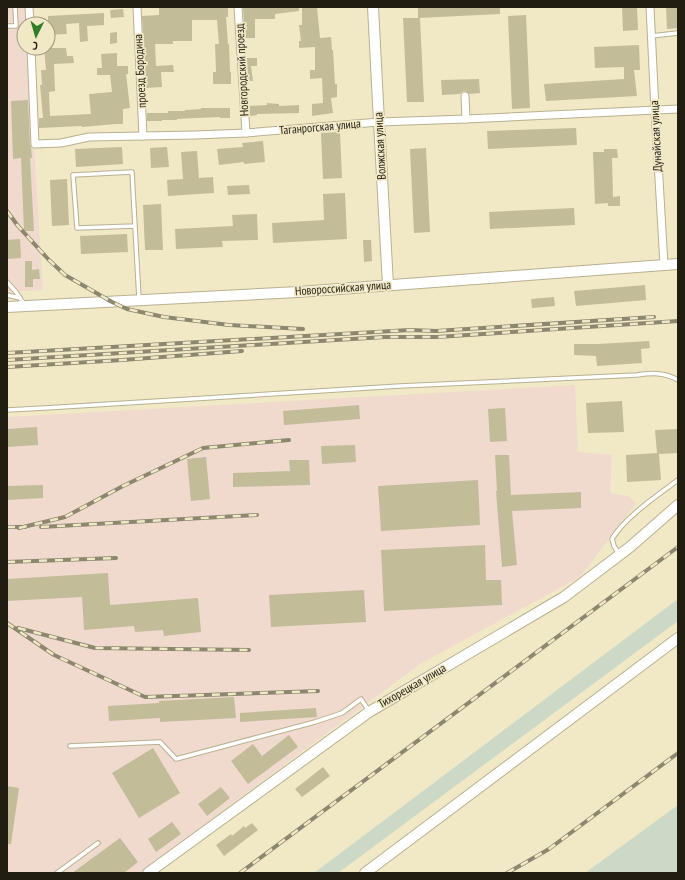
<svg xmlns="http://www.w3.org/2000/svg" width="685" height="880" font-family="'PT Sans Narrow',sans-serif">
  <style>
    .industrial { fill: #f0dacd }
    .green { fill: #cbd9c6 }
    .building { fill: #c3bc99 }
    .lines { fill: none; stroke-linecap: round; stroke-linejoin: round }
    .lane-casing { stroke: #b8b08e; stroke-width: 5.5 }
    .street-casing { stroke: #b8b08e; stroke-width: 9 }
    .secondary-casing { stroke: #b8b08e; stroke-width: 12 }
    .lane { stroke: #fff; stroke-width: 3.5 }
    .street { stroke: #fff; stroke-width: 7 }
    .secondary { stroke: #fff; stroke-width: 10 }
    .rail-casing { stroke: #8c876e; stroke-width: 4 }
    .rail { stroke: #f1e9c6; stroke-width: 2.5; stroke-dasharray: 8; stroke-linecap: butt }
    .labels { text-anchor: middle; stroke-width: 3.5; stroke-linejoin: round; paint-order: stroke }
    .street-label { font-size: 12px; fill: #211e11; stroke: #f1e9c6 }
  </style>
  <rect width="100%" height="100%" fill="#f1e9c6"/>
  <!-- industrial -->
  <g class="industrial">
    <polygon points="7,7 26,7 27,24 24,24 24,48 28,48 43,290 7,292"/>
    <polygon points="575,385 578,452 612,455 610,493 628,496 636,503 580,577 420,664 139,873 7,873 7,417"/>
  </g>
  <!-- green -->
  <g class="green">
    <polygon points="678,599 678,621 338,873 314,873"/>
    <polygon points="678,805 678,873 585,873"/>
  </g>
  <!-- building -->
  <g class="building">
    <polygon points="192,7 228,7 228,17 226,17 228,44 229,44 230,72 231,72 231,84 213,84 213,72 216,72 215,44 219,44 217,20 192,20 192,41 173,41 173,44 155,44 156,66 173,65 174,72 161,72 162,87 146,88 142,16 159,15 159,8"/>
    <polygon points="243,7 299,7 299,11 275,14 275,19 255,19 255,38 245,38"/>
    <polygon points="302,7 317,7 320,38 331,37 332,50 333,50 335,84 337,84 337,97 331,98 333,113 312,116 312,104 323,103 322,78 310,79 310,70 315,70 315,47 299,48 299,41 301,41 299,25 302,25"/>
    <polygon points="418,7 500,7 500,14 418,18"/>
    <polygon points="622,7 637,7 638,30 623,31"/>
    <polygon points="666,7 678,7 678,28 667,29"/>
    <polygon points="123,9 124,17 111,18 110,10"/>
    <polygon points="104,13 104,25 87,26 88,41 80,42 79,23 66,24 67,34 48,35 48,16"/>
    <polygon points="526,15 530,108 512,109 508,16"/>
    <polygon points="403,18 420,18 424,102 407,102"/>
    <polygon points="117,32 117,43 110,44 110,33"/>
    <polygon points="639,45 640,70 634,70 637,96 546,101 544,84 624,79 624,67 595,68 594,47"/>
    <polygon points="44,48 66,48 67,56 73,56 74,63 54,64 55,91 49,92 50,116 91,114 89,94 112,92 110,75 97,75 97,68 102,68 101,54 117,53 117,66 128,66 128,74 126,74 130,108 123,109 123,124 116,124 82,127 82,126 39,128 39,118 43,118 40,85 42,85 41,70 46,70"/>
    <polygon points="246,58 257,58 257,66 251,66 253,81 248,81"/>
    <polygon points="479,79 480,93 469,94 465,91 462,92 460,94 442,95 441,80"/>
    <polygon points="28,100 30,144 31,147 32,158 30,158 34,231 24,231 21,158 13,159 11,101"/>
    <polygon points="267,103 279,104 279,106 299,105 299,113 257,114 257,115 250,116 249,106 267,105"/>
    <polygon points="201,108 230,108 230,118 220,118 220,117 195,118 177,119 177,120 162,120 162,121 147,121 147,113 168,113 168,111 185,111 185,110 201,109"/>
    <polygon points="576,128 577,145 488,149 487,131"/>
    <polygon points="340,132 342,178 323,179 321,133"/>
    <polygon points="263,141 265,162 244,164 244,162 219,165 217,149 243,147 242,143"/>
    <polygon points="122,147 123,164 76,167 75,149"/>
    <polygon points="167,147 169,167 151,168 150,148"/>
    <polygon points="426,148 430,232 414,233 410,149"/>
    <polygon points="604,149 617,149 618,158 612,158 613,197 620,196 620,206 608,206 608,203 595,204 593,152 604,152"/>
    <polygon points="197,151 199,178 213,177 214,193 168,196 167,180 183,179 181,152"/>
    <polygon points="67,179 69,225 52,226 50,180"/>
    <polygon points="249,185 250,194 228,195 227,186"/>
    <polygon points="345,193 347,239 273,243 272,223 324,220 323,194"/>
    <polygon points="161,204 163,250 145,250 143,205"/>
    <polygon points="574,208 575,225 490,229 489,212"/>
    <polygon points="257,214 258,240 222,241 223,247 176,249 175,229 233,226 232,215"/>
    <polygon points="127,234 128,252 81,254 80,236"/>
    <polygon points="20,239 21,258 7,259 7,240"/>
    <polygon points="363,240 371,240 372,261 364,262"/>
    <polygon points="25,261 32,261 32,270 39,269 40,279 33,279 33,287 25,287"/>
    <polygon points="645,285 646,300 576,306 574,291"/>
    <polygon points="554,297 555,306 532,308 531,299"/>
    <polygon points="649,341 650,348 641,349 642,363 597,366 596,356 574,355 574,344 598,344"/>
    <polygon points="622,401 624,432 588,433 586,403"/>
    <polygon points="359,405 360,419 284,425 283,411"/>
    <polygon points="505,408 507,441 490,442 488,409"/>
    <polygon points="37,427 38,445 7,447 7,429"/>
    <polygon points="678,429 678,453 659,454 661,480 627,482 626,455 657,453 655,430"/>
    <polygon points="355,445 356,462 322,464 321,446"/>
    <polygon points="495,455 509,455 511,495 581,492 581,508 512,511 517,565 502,567 496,491 497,491"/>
    <polygon points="206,457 210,499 191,501 187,459"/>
    <polygon points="289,460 309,460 310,485 233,487 233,473 290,471"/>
    <polygon points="478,480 480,525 381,531 378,486"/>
    <polygon points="43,485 43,498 7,500 7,486"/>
    <polygon points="485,545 486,580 501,580 502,605 384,611 381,550"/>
    <polygon points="108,573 110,605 198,598 201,632 164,636 163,630 135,632 134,626 84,630 82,597 7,601 7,579"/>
    <polygon points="364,590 366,622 271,627 269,595"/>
    <polygon points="234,697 236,718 160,722 160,718 109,721 108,706 159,703 159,701"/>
    <polygon points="316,708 317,717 240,722 240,713"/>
    <polygon points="289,735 298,747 248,784 231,761 253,744 262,756"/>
    <polygon points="153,748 180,793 139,818 112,773"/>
    <polygon points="323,767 330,776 302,797 295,789"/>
    <polygon points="7,786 19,788 11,844 7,844"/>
    <polygon points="221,787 230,798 207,816 198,804"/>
    <polygon points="172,822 181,834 156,852 148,839"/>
    <polygon points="252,823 258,830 224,856 216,845 231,834 232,836 244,826 245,828"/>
    <polygon points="120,838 138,862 124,873 72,873"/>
  </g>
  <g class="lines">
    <!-- lane casing -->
    <g class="lane-casing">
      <g id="lane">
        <polyline points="7,26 16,26 15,7"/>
        <polyline points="651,36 678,33"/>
        <polyline points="135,226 77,228 73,175 132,172 139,299"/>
        <polyline points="7,282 16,292 24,304"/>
        <polyline points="7,295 20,298"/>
        <path d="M7,410L45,408L400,386L637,375C652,373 664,372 678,380"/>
        <path d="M619,554L614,546L612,539C625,517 658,495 678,480"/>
        <polyline points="70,746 160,742 176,759 315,722 342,713 361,699 369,711"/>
        <polyline points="57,873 98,843"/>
      </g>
    </g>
    <!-- street casing -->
    <g class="street-casing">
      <g id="street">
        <polyline points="29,7 30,24"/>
        <polyline points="137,7 143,136"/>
        <polyline points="238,7 246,133"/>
        <polyline points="650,7 655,110 664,265"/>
        <polyline points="31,48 35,144 61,143 89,137 195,135 246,133 379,122 466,119 678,109"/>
        <polyline points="465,96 466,119"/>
      </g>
    </g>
    <!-- secondary casing -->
    <g class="secondary-casing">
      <g id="secondary">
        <polyline points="373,7 379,122 388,285"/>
        <polyline points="7,307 298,292 678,264"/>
        <polyline points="148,873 369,712 564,597 630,547 678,505"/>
        <polyline points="365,873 678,638"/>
      </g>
    </g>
    <!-- lane -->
    <use href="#lane" class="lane"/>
    <!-- street -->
    <use href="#street" class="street"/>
    <!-- secondary -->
    <use href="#secondary" class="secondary"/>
    <!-- rail casing -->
    <g class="rail-casing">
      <g id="rail">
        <polyline points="7,211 18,226 48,259 65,275 112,302 127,309 164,317 229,325 303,329"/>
        <polyline points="7,353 410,330 436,331 654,317"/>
        <polyline points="7,360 385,337 437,337 678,321"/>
        <polyline points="7,367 122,360 242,351"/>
        <polyline points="7,527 25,527"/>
        <polyline points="41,527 257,515"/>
        <polyline points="19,528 65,517 123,486 203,448 289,440"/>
        <polyline points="7,562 116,558"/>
        <polyline points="7,623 54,655 145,697 318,691"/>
        <polyline points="18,628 95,648 249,650"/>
        <polyline points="240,873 678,547"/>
        <polyline points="507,873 549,849 678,753"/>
      </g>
    </g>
    <!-- rail -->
    <use href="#rail" class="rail"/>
  </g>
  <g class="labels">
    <!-- street labels -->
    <g class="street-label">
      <text transform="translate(242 70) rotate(-93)" y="4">Новгородский проезд</text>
      <text transform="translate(140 71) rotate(-93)" y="4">проезд Бородина</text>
      <text transform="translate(320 127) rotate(-5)" y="4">Таганрогская улица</text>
      <text transform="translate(656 136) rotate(-93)" y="4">Дунайская улица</text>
      <text transform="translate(380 146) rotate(-93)" y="4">Волжская улица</text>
      <text transform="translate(343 288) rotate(-4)" y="4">Новороссийская улица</text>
      <text transform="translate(412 686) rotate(-30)" y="4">Тихорецкая улица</text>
    </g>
  </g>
  <!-- border -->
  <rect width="685" height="880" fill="none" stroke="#211e11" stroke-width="16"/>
  <!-- north arrow -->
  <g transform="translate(36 36) rotate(185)"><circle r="19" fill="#f1e9c6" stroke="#9e987e"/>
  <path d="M0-3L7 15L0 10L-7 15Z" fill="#2f7e27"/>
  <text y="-6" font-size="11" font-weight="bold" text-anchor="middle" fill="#211e11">С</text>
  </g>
</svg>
